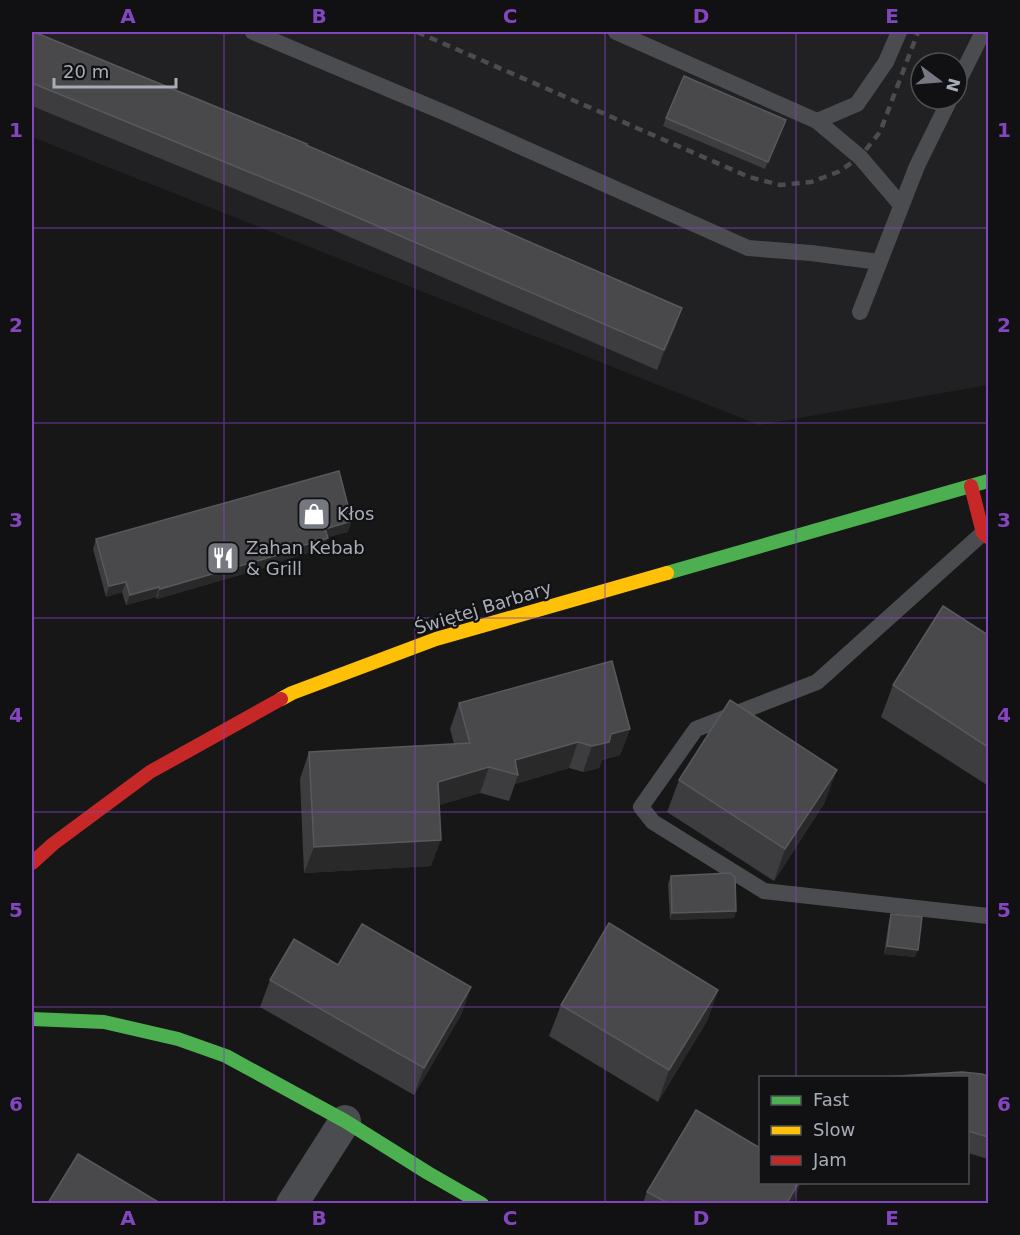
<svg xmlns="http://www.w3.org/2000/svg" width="1020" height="1235" font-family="'DejaVu Sans',sans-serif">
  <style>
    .built { fill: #212123; fill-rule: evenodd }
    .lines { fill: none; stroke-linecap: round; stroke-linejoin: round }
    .lane { stroke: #4b4c50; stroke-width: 16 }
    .street { stroke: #4b4c50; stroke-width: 32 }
    .fast { stroke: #4caf50; stroke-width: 14 }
    .slow { stroke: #ffc107; stroke-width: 14 }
    .jam { stroke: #c62828; stroke-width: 14 }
    .rail { stroke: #4b4c4f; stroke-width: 4.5; stroke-dasharray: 8 6; stroke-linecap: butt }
    .wall { fill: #3d3d3f }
    .shaded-wall { fill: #29292a }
    .building { fill: #49494c; stroke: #58595d; stroke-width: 1.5 }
    .grid { fill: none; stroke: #8446be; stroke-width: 1.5; stroke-opacity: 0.55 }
    .labels { text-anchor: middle; stroke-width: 4.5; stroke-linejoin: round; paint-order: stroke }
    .poi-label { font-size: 18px; fill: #a8adb8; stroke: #111113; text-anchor: start }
    .street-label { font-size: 18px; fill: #a8adb8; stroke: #111113 }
    .neatline { fill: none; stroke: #8446be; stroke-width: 2 }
    .grid-label { font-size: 20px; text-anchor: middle; font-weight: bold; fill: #8446be }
  </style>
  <rect width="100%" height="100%" fill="#171717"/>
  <!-- built -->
  <path class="built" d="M32,32H988V385L759,425L32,137ZM921,63H957V99H921Z"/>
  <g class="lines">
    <!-- lane -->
    <g class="lane">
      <polyline points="253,32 450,115 748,248 811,253 879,262"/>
      <polyline points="616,32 817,121 860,157 901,205"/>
      <polyline points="957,84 983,32"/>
      <polyline points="817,121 857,104 886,62 899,32"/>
      <polyline points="860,312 917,166 950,99"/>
      <polyline points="983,533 817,682 696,729 641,807 653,822 764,891 988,916"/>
    </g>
    <!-- street -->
    <polyline class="street" points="292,1204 345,1121"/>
    <!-- fast -->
    <g class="fast">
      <polyline points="667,573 988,481"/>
      <polyline points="32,1019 104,1022 178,1039 226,1056 345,1121 428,1173 482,1204"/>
    </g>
    <!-- slow -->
    <polyline class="slow" points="281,699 292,693 436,639 667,573"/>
    <!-- jam -->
    <g class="jam">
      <polyline points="971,486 983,533 988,537"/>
      <polyline points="32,863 53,844 150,772 281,699"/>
    </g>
    <!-- rail -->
    <polyline class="rail" points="417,32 749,177 780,185 811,182 838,172 860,157 880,132 918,32"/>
  </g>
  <!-- wall -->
  <g class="wall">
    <polygon points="32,32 306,145 682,308 675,328 657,370 308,219 32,106"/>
    <polygon points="666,118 786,120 765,169 663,126"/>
    <polygon points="348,532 327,537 324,548 275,563 274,565 157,599 156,597 126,605 122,592 106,597 93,549 96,539"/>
    <polygon points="988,635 988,783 987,785 881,717 893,685"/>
    <polygon points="459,703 630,729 620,755 602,760 599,768 583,772 569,768 515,784 509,801 480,793 439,805 431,866 304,873 300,779 309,752 454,744 450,729"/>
    <polygon points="679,780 825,802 774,881 667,812"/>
    <polygon points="671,876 736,911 734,918 670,920 668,884"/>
    <polygon points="891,914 915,957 884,954 889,921"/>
    <polygon points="338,965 471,987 461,1015 414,1095 260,1007 270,980"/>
    <polygon points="718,990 707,1021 658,1102 549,1036 561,1005"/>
    <polygon points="988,1076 988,1159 968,1153 968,1077"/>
    <polygon points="647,1192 793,1203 643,1203"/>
  </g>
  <!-- shaded-wall -->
  <g class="shaded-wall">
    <polygon points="682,308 675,328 657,370 664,350"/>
    <polygon points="352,521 348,532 322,539 325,529"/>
    <polygon points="328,538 324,548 275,563 274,565 157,599 160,589"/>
    <polygon points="126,582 122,592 106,597 109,586"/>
    <polygon points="159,587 156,597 126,605 130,595"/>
    <polygon points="630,729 620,755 602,760 599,768 583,772 592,746 611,734"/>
    <polygon points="578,742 569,768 515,784 518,775 515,760"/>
    <polygon points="489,767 480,793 428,808 438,782"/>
    <polygon points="837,770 825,802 774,881 785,849"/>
    <polygon points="441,840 431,866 304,873 314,847"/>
    <polygon points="736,911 734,918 670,920 672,913"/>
    <polygon points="887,946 918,950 915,957 884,954"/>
    <polygon points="471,987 461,1015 414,1095 424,1068"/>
    <polygon points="718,990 707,1021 658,1102 669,1070"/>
    <polygon points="799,1182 801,1182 793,1203 787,1203"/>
  </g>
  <!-- building -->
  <g class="building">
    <polygon points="32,32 34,32 307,144 306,145 682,308 664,350 315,199 32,83"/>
    <polygon points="684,76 786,120 768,162 666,118"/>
    <polygon points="339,471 352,521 325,529 328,538 278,553 278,555 160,589 159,587 130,595 126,582 109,586 96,539"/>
    <polygon points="943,606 988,635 988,747 893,685"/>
    <polygon points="612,661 630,729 611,734 609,742 592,746 578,742 515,760 518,775 489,767 438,782 441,840 314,847 309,752 470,743 459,703"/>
    <polygon points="730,700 837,770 785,849 679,780"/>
    <polygon points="730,873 735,877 736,911 672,913 671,876"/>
    <polygon points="891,914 922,917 918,950 887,946"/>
    <polygon points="609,923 718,990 669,1070 561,1005"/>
    <polygon points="362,924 471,987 424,1068 270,980 294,939 338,965"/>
    <polygon points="962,1072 982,1074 988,1076 988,1137 968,1131 968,1077 883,1077"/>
    <polygon points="696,1110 760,1148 760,1182 799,1182 787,1203 668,1203 647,1192"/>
    <polygon points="78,1154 160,1203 48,1203"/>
  </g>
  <!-- grid -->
  <path class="grid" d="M224,32V1204M415,32V1204M605,32V1204M796,32V1078M32,228H988M32,423H988M32,618H988M32,812H988M32,1007H988M796,1182V1204"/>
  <!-- icons -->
  <defs>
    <g id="shop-square" transform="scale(1.725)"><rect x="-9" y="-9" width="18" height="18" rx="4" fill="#757880" stroke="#111113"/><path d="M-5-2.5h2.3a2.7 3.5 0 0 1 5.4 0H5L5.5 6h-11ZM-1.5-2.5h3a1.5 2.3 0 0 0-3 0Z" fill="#fff"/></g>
    <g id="restaurant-square" transform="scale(1.725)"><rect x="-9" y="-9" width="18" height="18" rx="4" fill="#757880" stroke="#111113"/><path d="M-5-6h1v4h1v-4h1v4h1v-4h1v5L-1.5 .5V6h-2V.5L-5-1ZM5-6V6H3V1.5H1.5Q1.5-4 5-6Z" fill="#fff"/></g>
  </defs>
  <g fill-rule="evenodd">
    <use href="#shop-square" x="314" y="514"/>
    <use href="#restaurant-square" x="223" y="558"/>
  </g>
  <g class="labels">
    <!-- poi labels -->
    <g class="poi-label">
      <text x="337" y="520">Kłos</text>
      <text x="246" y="554">Zahan Kebab<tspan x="246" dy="21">&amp; Grill</tspan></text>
    </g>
    <!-- street labels -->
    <g class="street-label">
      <text transform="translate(483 608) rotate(-17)" y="6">Świętej Barbary</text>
    </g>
  </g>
  <!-- border -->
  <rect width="1020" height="1235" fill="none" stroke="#111113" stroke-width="66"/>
  <!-- legend -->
  <rect x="759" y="1076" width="210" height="108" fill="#111113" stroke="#4d4f55" stroke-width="1.5"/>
  <rect x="771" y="1096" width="30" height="9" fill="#4caf50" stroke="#4d4f55" stroke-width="1.5"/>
  <text x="813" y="1106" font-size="18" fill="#a8adb8">Fast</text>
  <rect x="771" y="1126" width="30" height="9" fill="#ffc107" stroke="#4d4f55" stroke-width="1.5"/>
  <text x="813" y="1136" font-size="18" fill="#a8adb8">Slow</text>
  <rect x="771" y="1156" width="30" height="9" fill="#c62828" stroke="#4d4f55" stroke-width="1.5"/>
  <text x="813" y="1166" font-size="18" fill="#a8adb8">Jam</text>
  <!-- north arrow -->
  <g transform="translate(939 81) rotate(106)"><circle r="28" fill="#111113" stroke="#4d4f55" stroke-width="1.5"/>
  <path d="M0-4.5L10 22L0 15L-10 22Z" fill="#757880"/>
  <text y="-9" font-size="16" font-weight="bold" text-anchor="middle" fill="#a8adb8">N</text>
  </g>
  <!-- scale -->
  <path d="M54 78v9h122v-9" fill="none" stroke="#a8adb8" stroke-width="3"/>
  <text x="63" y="78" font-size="18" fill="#a8adb8" stroke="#111113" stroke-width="4.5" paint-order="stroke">20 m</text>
  <rect x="33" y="33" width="954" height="1169" class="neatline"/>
  <g class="grid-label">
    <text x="128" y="23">A</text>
    <text x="319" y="23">B</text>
    <text x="510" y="23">C</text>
    <text x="701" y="23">D</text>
    <text x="892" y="23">E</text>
    <text x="16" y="137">1</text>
    <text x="1004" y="137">1</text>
    <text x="16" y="332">2</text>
    <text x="1004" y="332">2</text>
    <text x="16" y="527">3</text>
    <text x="1004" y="527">3</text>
    <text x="16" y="722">4</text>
    <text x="1004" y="722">4</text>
    <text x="16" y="917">5</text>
    <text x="1004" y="917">5</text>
    <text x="16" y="1111">6</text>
    <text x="1004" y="1111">6</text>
    <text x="128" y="1225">A</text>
    <text x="319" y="1225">B</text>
    <text x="510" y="1225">C</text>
    <text x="701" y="1225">D</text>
    <text x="892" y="1225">E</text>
  </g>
</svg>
